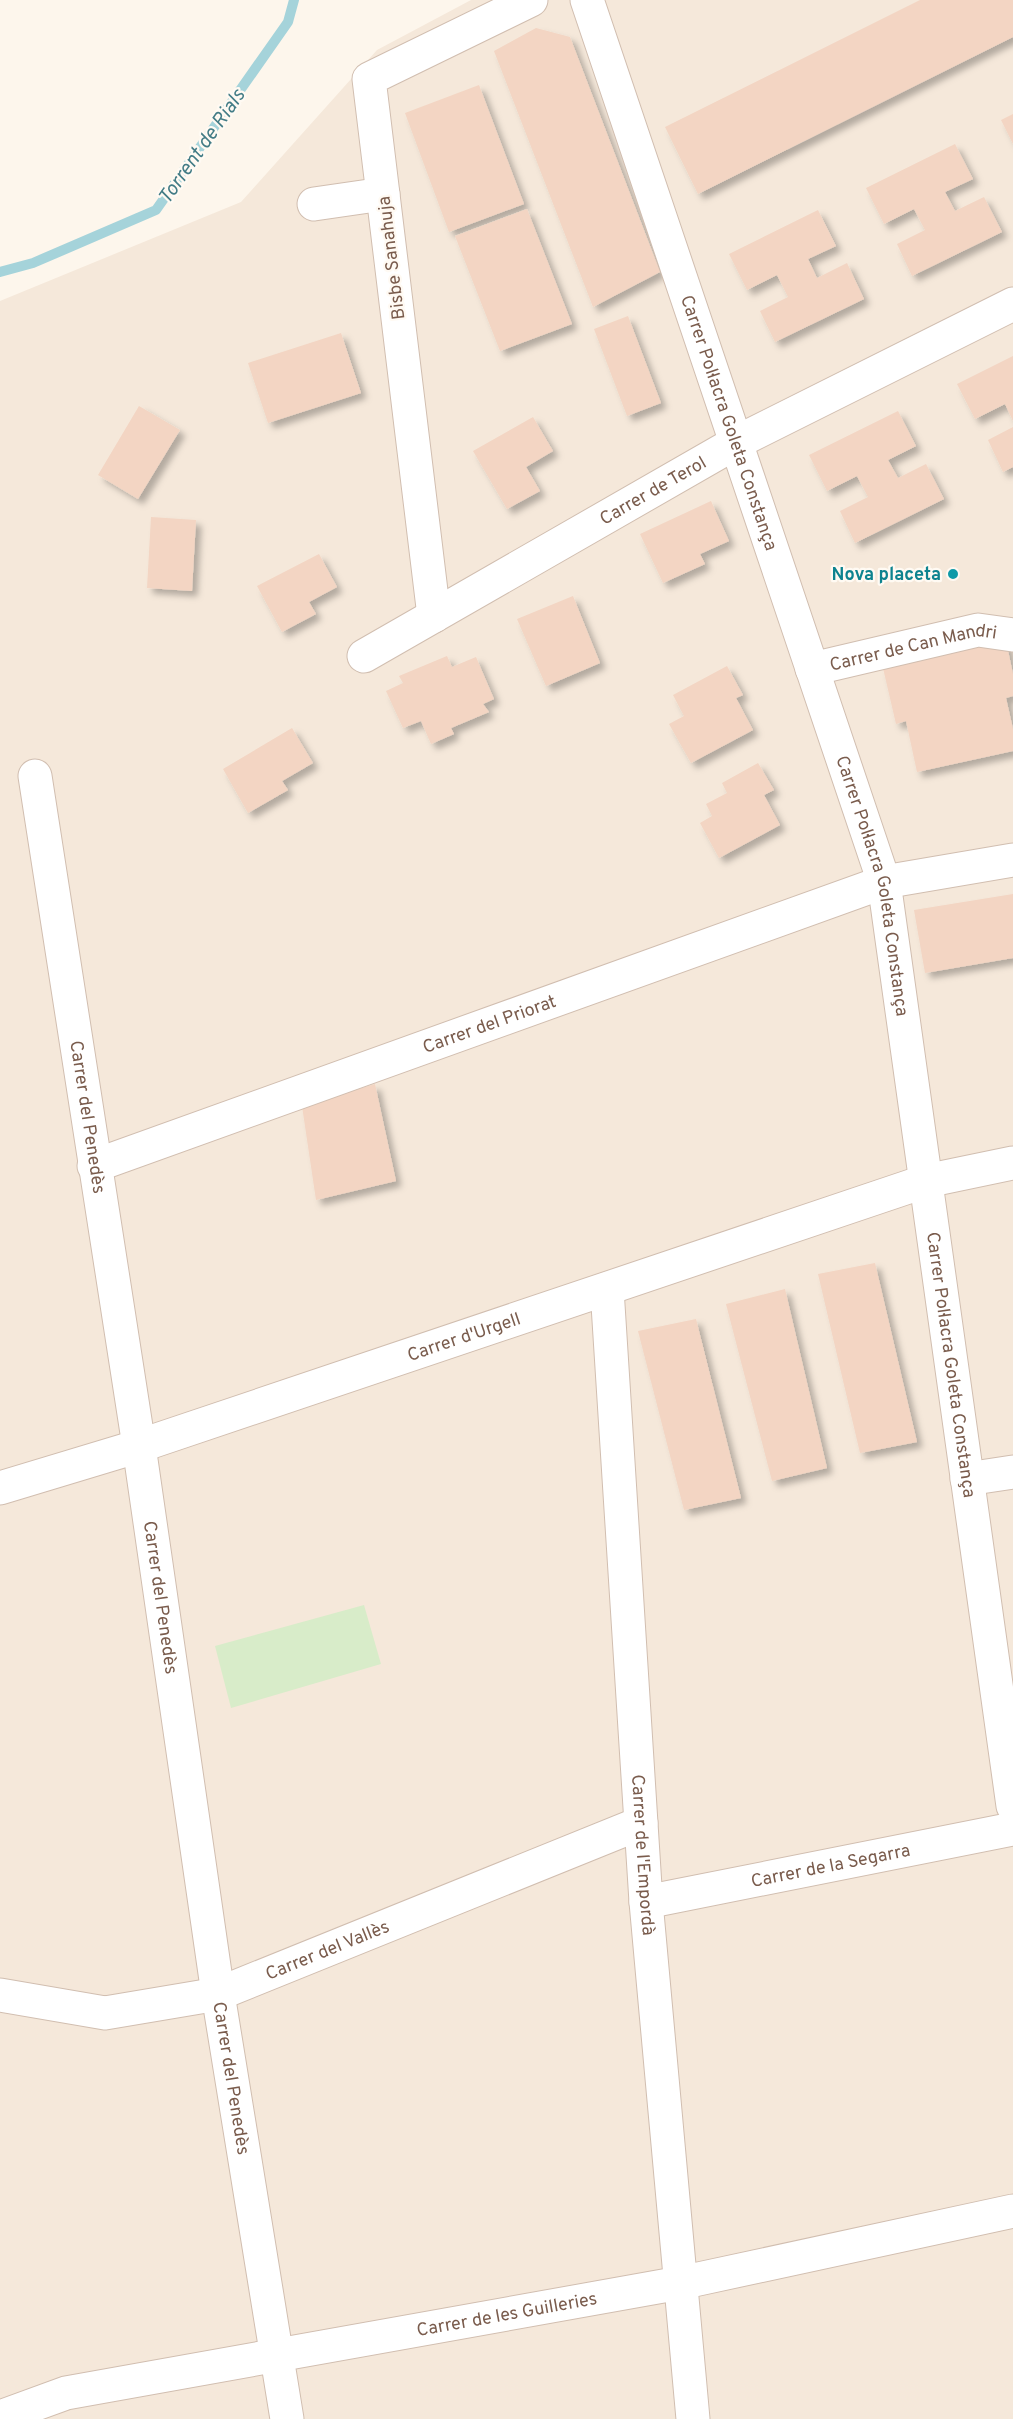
<svg xmlns="http://www.w3.org/2000/svg" width="1013" height="2419" font-family="Overpass,sans-serif">
  <style>
    .residential { fill: #f5e8da }
    .green { fill: #d8ecc9 }
    .lines { fill: none; stroke-linecap: round; stroke-linejoin: round }
    .stream { stroke: #a5d3da; stroke-width: 10 }
    .building { fill: #f3d5c3; filter: url(#shadow) }
    .street-casing { stroke: #d1beb0; stroke-width: 35 }
    .street { stroke: #fff; stroke-width: 33 }
    .culture-dot { fill: #0f9aa8; stroke: #fffaf3; stroke-width: 2 }
    .labels { text-anchor: middle; stroke-width: 4.5; stroke-linejoin: round; paint-order: stroke }
    .street-label { font-size: 18px; fill: #7a5c4d; stroke: #fffaf3 }
    .culture-label { font-size: 18px; font-weight: bold; fill: #0d838f; stroke: #fffaf3; text-anchor: end }
    .water-label { font-size: 20px; font-style: italic; fill: #437c86; stroke: #fffaf3 }
  </style>
  <defs>
    <filter id="shadow"><feDropShadow dx="5.5" dy="5.5" stdDeviation="3" flood-color="#0004"/></filter>
  </defs>
  <rect width="100%" height="100%" fill="#fdf6ec"/>
  <!-- residential -->
  <polygon class="residential" points="471,0 1013,0 1013,2419 0,2419 0,301 241,202 377,50"/>
  <!-- green -->
  <polygon class="green" points="364,1605 381,1664 231,1708 215,1646"/>
  <g class="lines">
    <!-- stream -->
    <polyline class="stream" points="0,272 33,263 156,210 288,22 294,0"/>
  </g>
  <!-- building -->
  <g class="building">
    <polygon points="920,0 1013,0 1013,37 698,194 665,127"/>
    <polygon points="536,28 570,37 660,272 593,307 494,51"/>
    <polygon points="479,85 524,204 449,232 405,113"/>
    <polygon points="1013,114 1013,144 1001,120"/>
    <polygon points="955,144 973,179 945,192 955,211 984,197 1002,232 912,276 897,244 925,230 914,209 884,224 866,188"/>
    <polygon points="527,209 572,324 500,351 455,236"/>
    <polygon points="818,210 836,246 808,259 817,278 847,263 864,299 775,342 760,311 788,297 777,275 747,290 729,254"/>
    <polygon points="628,316 661,403 627,416 594,329"/>
    <polygon points="341,333 361,393 268,423 248,363"/>
    <polygon points="1013,356 1013,421 1005,404 975,419 957,384"/>
    <polygon points="139,406 180,430 138,499 98,475"/>
    <polygon points="898,411 916,446 888,460 898,478 926,464 944,499 855,543 840,511 868,497 857,476 827,491 809,455"/>
    <polygon points="533,417 553,451 526,467 540,491 507,509 473,451"/>
    <polygon points="1013,427 1013,467 1003,472 988,440"/>
    <polygon points="711,501 729,541 700,554 705,564 663,583 640,534"/>
    <polygon points="151,517 196,520 192,591 147,588"/>
    <polygon points="319,554 337,587 309,602 316,614 282,632 257,586"/>
    <polygon points="573,596 600,663 546,686 517,619"/>
    <polygon points="1006,641 1013,674 1013,696 1006,698 1013,729 1013,751 917,772 906,721 896,724 883,668"/>
    <polygon points="447,656 452,667 476,657 494,699 483,704 489,712 451,728 454,734 431,744 421,721 403,728 386,691 403,683 399,676"/>
    <polygon points="727,666 743,695 736,698 753,730 691,763 669,724 684,716 673,695"/>
    <polygon points="292,728 313,763 282,781 288,790 248,813 223,769"/>
    <polygon points="758,763 774,790 764,795 780,825 719,858 700,823 712,816 706,804 727,793 722,783"/>
    <polygon points="1013,894 1013,958 925,973 914,910"/>
    <polygon points="375,1084 396,1181 316,1200 302,1106"/>
    <polygon points="875,1263 917,1442 860,1453 818,1274"/>
    <polygon points="785,1289 827,1468 772,1481 726,1304"/>
    <polygon points="696,1319 741,1498 684,1510 638,1331"/>
  </g>
  <g class="lines">
    <!-- street casing -->
    <g class="street-casing">
      <g id="street">
        <path id="s1" d="M587,0L884,882L1013,1806"/>
        <polyline points="314,204 383,194"/>
        <polyline points="434,616 369,79 531,0"/>
        <path id="s2" d="M364,656L737,442L1013,304"/>
        <path id="s3" d="M812,669L978,630L1013,635"/>
        <path id="s4" d="M35,776L139,1446L218,1994L287,2419"/>
        <path id="s5" d="M94,1166L884,882L1013,860"/>
        <path id="s6" d="M607,1289L646,1902L693,2419"/>
        <polyline points="967,1479 1013,1472"/>
        <path id="s7" d="M0,1488L139,1446L926,1181L1013,1163"/>
        <path id="s8" d="M646,1902L1013,1829"/>
        <path id="s9" d="M0,1995L105,2013L218,1994L641,1823"/>
        <path id="s10" d="M0,2417L66,2393L680,2283L1013,2211"/>
      </g>
    </g>
    <!-- street -->
    <use href="#street" class="street"/>
  </g>
  <!-- markers -->
  <circle class="culture-dot" cx="953" cy="574" r="6"/>
  <g class="labels">
    <!-- street labels -->
    <g class="street-label">
      <text transform="translate(391 258) rotate(-97)" y="6">Bisbe Sanahuja</text>
      <text dy="6" stroke="none"><textPath href="#s1" startOffset="446">Carrer Pol·lacra Goleta Constança</textPath></text>
      <text dy="6" stroke="none"><textPath href="#s2" startOffset="333">Carrer de Terol</textPath></text>
      <text dy="6" stroke="none"><textPath href="#s3" startOffset="104">Carrer de Can Mandri</textPath></text>
      <text dy="6" stroke="none"><textPath href="#s1" startOffset="932">Carrer Pol·lacra Goleta Constança</textPath></text>
      <text dy="6" stroke="none"><textPath href="#s5" startOffset="420">Carrer del Priorat</textPath></text>
      <text dy="6" stroke="none"><textPath href="#s4" startOffset="345">Carrer del Penedès</textPath></text>
      <text dy="6" stroke="none"><textPath href="#s7" startOffset="488">Carrer d'Urgell</textPath></text>
      <text dy="6" stroke="none"><textPath href="#s1" startOffset="1418">Carrer Pol·lacra Goleta Constança</textPath></text>
      <text dy="6" stroke="none"><textPath href="#s4" startOffset="831">Carrer del Penedès</textPath></text>
      <text dy="6" stroke="none"><textPath href="#s6" startOffset="567">Carrer de l'Empordà</textPath></text>
      <text dy="6" stroke="none"><textPath href="#s8" startOffset="188">Carrer de la Segarra</textPath></text>
      <text dy="6" stroke="none"><textPath href="#s9" startOffset="339">Carrer del Vallès</textPath></text>
      <text dy="6" stroke="none"><textPath href="#s4" startOffset="1317">Carrer del Penedès</textPath></text>
      <text dy="6" stroke="none"><textPath href="#s10" startOffset="518">Carrer de les Guilleries</textPath></text>
    </g>
    <!-- culture labels -->
    <g class="culture-label">
      <text x="941" y="580">Nova placeta</text>
    </g>
    <!-- water labels -->
    <g class="water-label">
      <text transform="translate(201 146) rotate(-55)" y="7">Torrent de Rials</text>
    </g>
  </g>
</svg>
